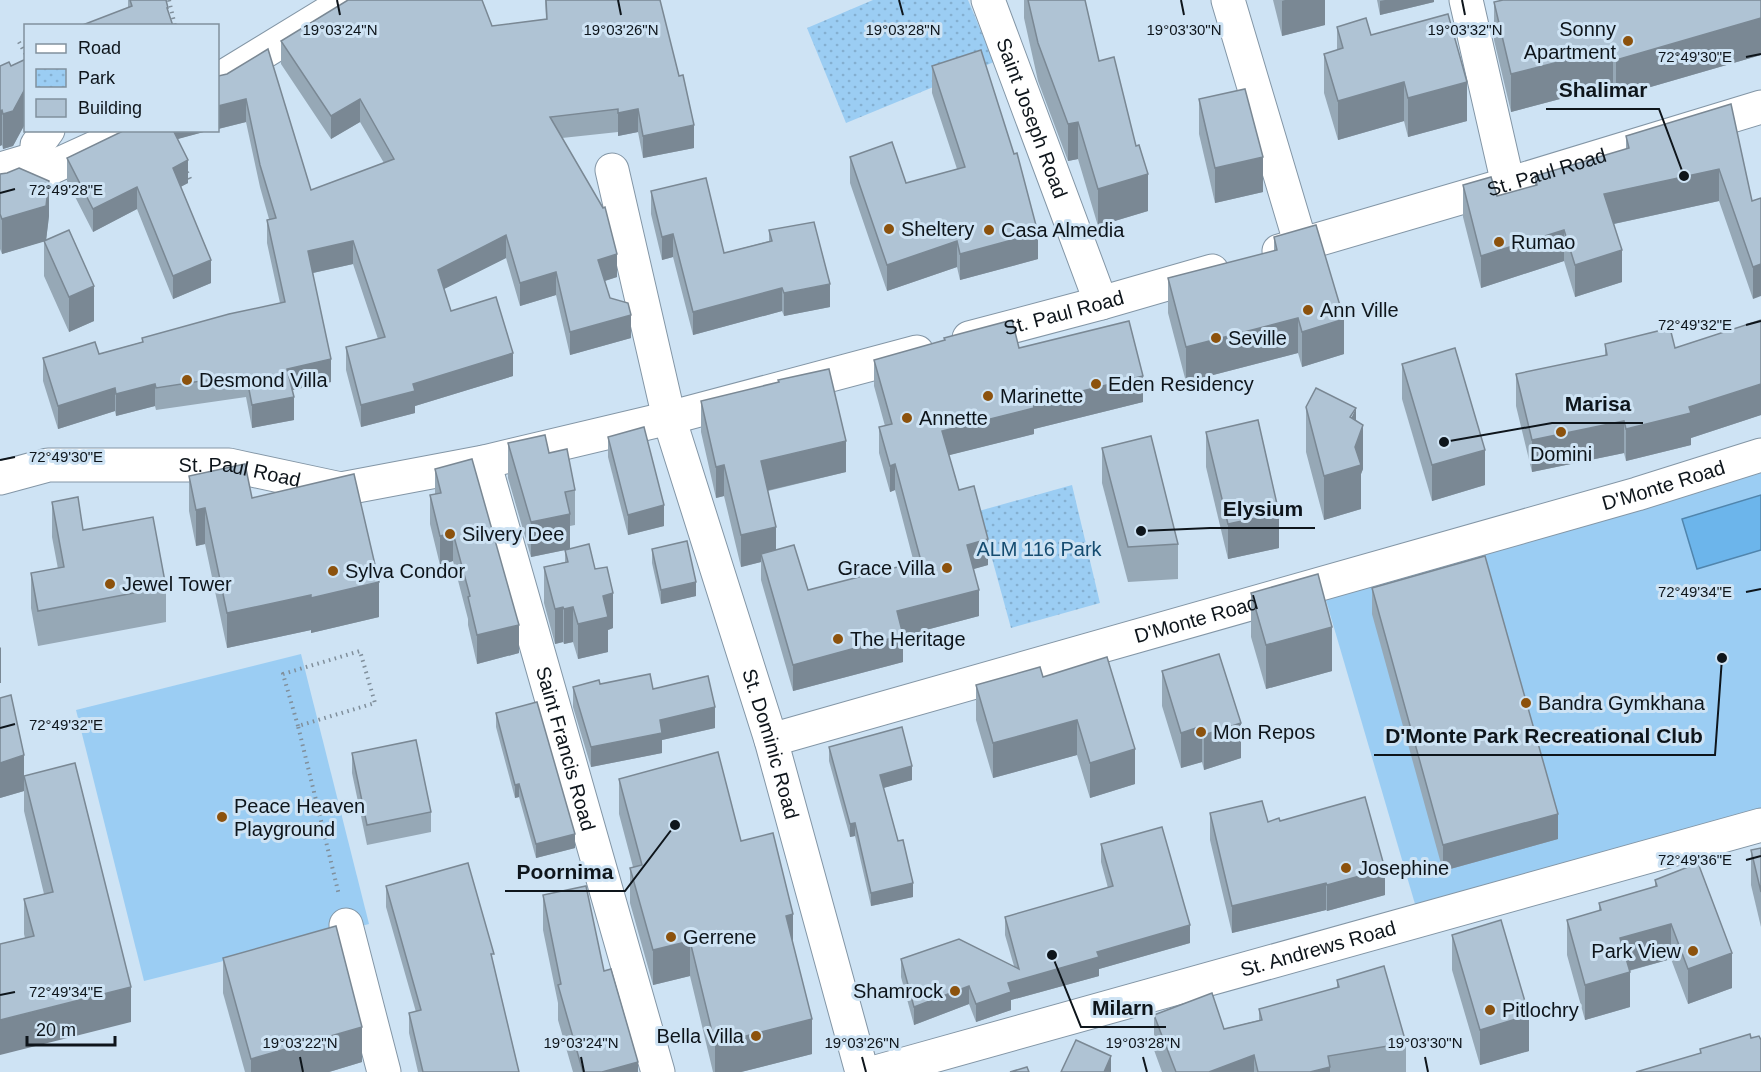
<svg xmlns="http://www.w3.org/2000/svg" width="1761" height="1072" font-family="Arial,sans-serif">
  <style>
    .park { fill: url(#park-dots) }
    .garden { fill: #9bcdf3 }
    .water { fill: #6cb5eb; stroke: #5085ad; stroke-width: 1.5 }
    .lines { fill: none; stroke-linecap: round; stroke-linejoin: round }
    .minor-casing { stroke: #8396a6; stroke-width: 35 }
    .path { stroke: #808f9b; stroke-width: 4; stroke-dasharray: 1.5 4.5; stroke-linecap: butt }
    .minor { stroke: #fff; stroke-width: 33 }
    .wall { fill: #96a8b6 }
    .shaded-wall { fill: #7a8894 }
    .building { fill: #afc3d4; stroke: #7a8894; stroke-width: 1.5 }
    .ticks { fill: none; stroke: #0e151b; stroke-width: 2 }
    .poi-dot { fill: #8c520d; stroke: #cee3f4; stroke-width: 2 }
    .labels { text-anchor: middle; stroke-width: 6; stroke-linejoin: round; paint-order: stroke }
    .poi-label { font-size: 20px; fill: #0e151b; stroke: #cee3f4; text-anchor: start }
    .street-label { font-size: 20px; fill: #0e151b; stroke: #cee3f4 }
    .park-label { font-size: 20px; fill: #154c70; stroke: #cee3f4 }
    .ticks-label { font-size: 15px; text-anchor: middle; fill: #0e151b; stroke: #cee3f4; stroke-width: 6; stroke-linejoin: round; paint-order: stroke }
    .leader { fill: none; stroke: #0e151b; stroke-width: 2 }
    .callout-dot { fill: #0e151b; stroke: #cee3f4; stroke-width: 2 }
    .callout-label { font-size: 21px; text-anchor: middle; font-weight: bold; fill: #0e151b; stroke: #cee3f4; stroke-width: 6; stroke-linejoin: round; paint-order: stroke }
  </style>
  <defs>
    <pattern id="park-dots" width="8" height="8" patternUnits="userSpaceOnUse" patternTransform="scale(1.5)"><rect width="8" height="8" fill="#9bcdf3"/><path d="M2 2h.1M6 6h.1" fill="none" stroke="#84afd0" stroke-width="1.8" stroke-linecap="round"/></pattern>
  </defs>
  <rect width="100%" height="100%" fill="#cee3f4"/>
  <!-- park -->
  <g class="park">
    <polygon points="873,0 968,0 994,62 846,123 807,28"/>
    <polygon points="1072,485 1100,603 1011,628 979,511"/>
  </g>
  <!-- garden -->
  <g class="garden">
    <polygon points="1761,467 1761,816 1415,904 1325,597"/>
    <polygon points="301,654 369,924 144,981 76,710"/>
  </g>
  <!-- water -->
  <polygon class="water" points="1761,495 1761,550 1697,569 1682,519"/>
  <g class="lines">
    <!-- minor casing -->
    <g class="minor-casing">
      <g id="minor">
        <path id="s1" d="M988,0L1101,303"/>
        <polyline points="1228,0 1301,245"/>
        <polyline points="1466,0 1508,184"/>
        <polyline points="218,80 349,0"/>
        <path d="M1,169L31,160C37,156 37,152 37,145L48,130"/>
        <path id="s2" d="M612,170L669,418L771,740L862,1072"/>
        <polyline points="0,191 114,139 130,130"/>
        <path id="s3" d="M1279,251L1508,184L1761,107"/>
        <path id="s4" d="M969,338L1101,303L1212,271"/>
        <path id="s5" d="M484,462L658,1072"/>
        <path id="s6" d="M0,478L48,465H229L341,489L484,462L669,418L917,352"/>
        <path id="s7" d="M771,740L1637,494L1761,455"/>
        <polyline points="346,925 384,1072"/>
        <path id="s8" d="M876,1072L1761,825"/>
      </g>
    </g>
    <!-- path -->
    <g class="path">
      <polyline points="169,0 175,26"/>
      <polyline points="19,42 26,55"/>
      <polyline points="187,172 191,181"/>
      <polyline points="298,726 283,674 360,651 375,703 298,726 339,895"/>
    </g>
    <!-- minor -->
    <use href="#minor" class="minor"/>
  </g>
  <!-- wall -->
  <g class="wall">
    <polygon points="128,0 166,0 168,12 128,8"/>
    <polygon points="545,0 660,0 694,148 643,158 638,132 618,136 618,132 562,138 617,277 605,281 610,298 631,338 570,355 556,295 520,306 506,258 444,289 451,311 513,376 415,406 415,413 361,427 346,370 346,347 378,339 353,264 313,273 331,382 292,390 294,420 252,428 246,397 156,410 155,406 116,416 115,411 58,429 43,381 43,358 99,354 142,342 142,338 280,303 267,243 267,220 269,219 260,187 246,122 218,129 218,76 227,74 311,190 384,163 360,122 331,139 281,64 281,41 492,26 546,19"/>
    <polygon points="1024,0 1085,0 1099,61 1148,211 1098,226 1078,159 1068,161 1038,81 1024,18"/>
    <polygon points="1273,0 1325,0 1325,25 1282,36"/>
    <polygon points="1377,0 1434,0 1434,2 1380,15"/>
    <polygon points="1761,0 1761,55 1616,97 1613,85 1511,112 1494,40 1494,2"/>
    <polygon points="1337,27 1371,35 1467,121 1408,137 1404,121 1338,140 1324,93 1324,54 1337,50"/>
    <polygon points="26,59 26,122 13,146 3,149 2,145 0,146 0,66 11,66"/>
    <polygon points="932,66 1038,259 960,280 957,267 887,291 850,183 850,157 906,183 957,169 932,93"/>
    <polygon points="1199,99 1263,192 1215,203 1199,134"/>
    <polygon points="1731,104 1752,201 1761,198 1753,299 1719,201 1614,224 1622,282 1575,297 1564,261 1481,288 1463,217 1463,185 1497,196 1535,186 1535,176 1626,149 1626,136"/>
    <polygon points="125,130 211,130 177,139 188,183 180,187 211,283 173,299 137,209 93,232 67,181 67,158"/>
    <polygon points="0,174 49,216 46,240 94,321 69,332 44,276 44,241 2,254 0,249"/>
    <polygon points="651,191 724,253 769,241 769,230 830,307 784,316 782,311 693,335 673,257 662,260 651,214"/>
    <polygon points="1274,237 1344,354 1302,367 1298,353 1186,382 1168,313 1168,278 1274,251"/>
    <polygon points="1761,320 1761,415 1691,438 1691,445 1626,461 1624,453 1532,472 1516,406 1516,374 1605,356 1605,344 1675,348"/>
    <polygon points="1019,348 1143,402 1034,429 1034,434 949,455 959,490 988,565 973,569 979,616 903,636 903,662 793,691 761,580 761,562 741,567 724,496 716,498 701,432 701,401 846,472 768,491 776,550 808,590 914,563 895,490 890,492 879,453 879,427 885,426 874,386 874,360"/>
    <polygon points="1402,364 1485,485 1432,501 1402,399"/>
    <polygon points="1306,407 1356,421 1363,469 1361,474 1361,509 1324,520 1306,452"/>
    <polygon points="1206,432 1279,548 1228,559 1206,467"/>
    <polygon points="608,437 664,526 628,535 608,457"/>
    <polygon points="508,443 549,453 575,490 575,525 570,526 570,549 595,569 613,628 608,630 608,652 578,659 573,642 564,644 563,642 555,644 544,603 544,567 565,562 565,550 531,557 508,478"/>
    <polygon points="1102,448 1178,544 1178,579 1128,582 1102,483"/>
    <polygon points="435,469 519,653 477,664 468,625 468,619 453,561 440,565 430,524 430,495 435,494"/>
    <polygon points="189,476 379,617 311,633 311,630 227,648 205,544 196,546 189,511"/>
    <polygon points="52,502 83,530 166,587 166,622 38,646 31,608 31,573 58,569 52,537"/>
    <polygon points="652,549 696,596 661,604 652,563"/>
    <polygon points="1372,588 1558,839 1443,871 1372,614"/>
    <polygon points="1251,593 1332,671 1266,689 1251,637"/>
    <polygon points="1162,671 1241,758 1204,770 1202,762 1181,768 1162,706"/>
    <polygon points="1043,677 1135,784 1090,798 1077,755 993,778 976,720 976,685"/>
    <polygon points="600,684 653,689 715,728 662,740 662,753 591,767 573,707 573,687"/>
    <polygon points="0,698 24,776 131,1022 25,938 24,934 24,899 44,894 24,811 24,791 0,798"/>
    <polygon points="496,713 575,848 536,858 519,797 515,798 496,727"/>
    <polygon points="829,747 912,780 883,788 913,897 871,906 855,836 850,837 829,761"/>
    <polygon points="352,753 431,812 431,832 367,845 352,773"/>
    <polygon points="619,779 741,841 793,946 812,1054 741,1072 713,1072 690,976 653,985 630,903 630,868 633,867 619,814"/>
    <polygon points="1210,813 1268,822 1280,821 1385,895 1327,911 1326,910 1232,933 1210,840"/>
    <polygon points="1101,844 1190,943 1099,969 1099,976 1011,1000 1011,1010 976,1022 969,1004 914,1025 901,977 901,959 1014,966 1005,935 1005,917 1108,888 1101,862"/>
    <polygon points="1761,848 1761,927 1751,885 1751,850"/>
    <polygon points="1655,880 1732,988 1688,1004 1671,959 1629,971 1630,1007 1585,1020 1567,955 1567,920 1599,911 1599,903 1655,887"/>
    <polygon points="386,886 494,966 519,1072 418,1072 409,1033 409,1013 416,1012 386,907"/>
    <polygon points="543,895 604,971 638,1072 573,1072 558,1020 558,1003 543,930"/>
    <polygon points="1452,935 1529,1051 1480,1065 1452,970"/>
    <polygon points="223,958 362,1062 329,1072 245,1072 223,993"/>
    <polygon points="1337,980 1406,1043 1406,1072 1162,1072 1154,1050 1154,1015 1224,1029 1259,1020 1259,1009 1337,988"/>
  </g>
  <!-- shaded-wall -->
  <g class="shaded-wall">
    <polygon points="1285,0 1325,0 1325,25 1282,36 1282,1"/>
    <polygon points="1385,0 1434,0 1434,2 1380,15 1380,1"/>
    <polygon points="1761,18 1761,55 1616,97 1616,60"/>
    <polygon points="1613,48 1613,85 1511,112 1511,74"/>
    <polygon points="1404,82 1404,121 1338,140 1338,101"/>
    <polygon points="1467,82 1467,121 1408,137 1408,98"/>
    <polygon points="26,87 26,122 13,146 3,149 3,114"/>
    <polygon points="246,99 246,122 218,129 218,106"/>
    <polygon points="360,99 360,122 331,139 331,116"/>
    <polygon points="638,109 638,132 618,136 618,113"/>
    <polygon points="2,110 2,145 0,146 0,111"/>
    <polygon points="1078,122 1078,159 1068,161 1068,124"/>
    <polygon points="694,125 694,148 643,158 643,136"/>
    <polygon points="167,130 211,130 167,142"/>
    <polygon points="1263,157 1263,192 1215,203 1215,168"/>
    <polygon points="188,160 188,183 173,191 173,168"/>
    <polygon points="1719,169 1719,201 1604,226 1604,194"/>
    <polygon points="1148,174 1148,211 1098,226 1098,189"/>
    <polygon points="49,181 49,216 46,241 2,254 2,219"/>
    <polygon points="137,187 137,209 93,232 93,209"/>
    <polygon points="1564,230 1564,261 1481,288 1481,256"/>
    <polygon points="1038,233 1038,259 960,280 960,254"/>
    <polygon points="673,234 673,257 662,260 662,237"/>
    <polygon points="506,235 506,258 438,292 438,270"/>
    <polygon points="353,241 353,264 308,274 308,251"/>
    <polygon points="957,241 957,267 887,291 887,265"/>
    <polygon points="1622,250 1622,282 1575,297 1575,265"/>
    <polygon points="617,254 617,277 598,283 598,260"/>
    <polygon points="211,260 211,283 173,299 173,276"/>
    <polygon points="1761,264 1761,296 1753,299 1753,267"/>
    <polygon points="556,272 556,295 520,306 520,283"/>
    <polygon points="830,284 830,307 784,316 784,293"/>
    <polygon points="94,286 94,321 69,332 69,297"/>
    <polygon points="782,288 782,311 693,335 693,312"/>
    <polygon points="631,315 631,338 570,355 570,332"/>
    <polygon points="1298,318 1298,353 1186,382 1186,347"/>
    <polygon points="1344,319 1344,354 1302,367 1302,332"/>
    <polygon points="513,353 513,376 415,406 415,413 361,427 361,405 413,384"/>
    <polygon points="331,359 331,382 287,391 287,369"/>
    <polygon points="1143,376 1143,402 1034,429 1034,434 942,457 942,431 1033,403"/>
    <polygon points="155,384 155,406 116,416 116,394"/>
    <polygon points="1761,384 1761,415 1691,438 1691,445 1626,461 1626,429 1689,407"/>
    <polygon points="115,388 115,411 58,429 58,406"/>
    <polygon points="294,397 294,420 252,428 252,405"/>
    <polygon points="1356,408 1356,445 1363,425 1363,469 1361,474 1361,509 1324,520 1324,476"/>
    <polygon points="1624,421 1624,453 1532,472 1532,440"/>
    <polygon points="846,441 846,472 761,492 761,461"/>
    <polygon points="1485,450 1485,485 1432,501 1432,465"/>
    <polygon points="895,464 895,490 890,492 890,466"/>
    <polygon points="724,465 724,496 716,498 716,467"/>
    <polygon points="664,505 664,526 628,535 628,515"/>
    <polygon points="205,508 205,544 196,546 196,510"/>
    <polygon points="1279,513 1279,548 1228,559 1228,524"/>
    <polygon points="570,514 570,549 531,557 531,522"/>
    <polygon points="776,527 776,558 761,554 761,562 741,567 741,535"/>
    <polygon points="453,533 453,561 440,565 440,536"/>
    <polygon points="988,539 988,565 967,571 967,545"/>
    <polygon points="379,582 379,617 311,633 311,598"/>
    <polygon points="696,582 696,596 661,604 661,590"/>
    <polygon points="979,590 979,616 903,636 903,662 793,691 793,665 897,611"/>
    <polygon points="613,593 613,628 608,630 608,652 578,659 578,624 603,596"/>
    <polygon points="311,595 311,630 227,648 227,613"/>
    <polygon points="563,607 563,642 555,644 555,609"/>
    <polygon points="573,607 573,642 564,644 564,609"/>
    <polygon points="519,625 519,653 477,664 477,635"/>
    <polygon points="1332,627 1332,671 1266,689 1266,645"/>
    <polygon points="1,647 1,683 0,683 0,648"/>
    <polygon points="715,707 715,728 662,740 662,753 591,767 591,747 660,720"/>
    <polygon points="1077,720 1077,755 993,778 993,743"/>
    <polygon points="1241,723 1241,758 1204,770 1204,735"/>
    <polygon points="1202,726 1202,762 1181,768 1181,733"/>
    <polygon points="1135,749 1135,784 1090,798 1090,763"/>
    <polygon points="24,755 24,791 0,798 0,763"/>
    <polygon points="912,766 912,780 880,789 880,775"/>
    <polygon points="519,784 519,797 515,798 515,785"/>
    <polygon points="1558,814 1558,839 1443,871 1443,845"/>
    <polygon points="855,823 855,836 850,837 850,824"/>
    <polygon points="575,834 575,848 536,858 536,844"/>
    <polygon points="1385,869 1385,895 1327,911 1327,885"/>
    <polygon points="913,883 913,897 871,906 871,893"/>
    <polygon points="1326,883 1326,910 1232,933 1232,906"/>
    <polygon points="793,914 793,949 786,916"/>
    <polygon points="1671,924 1671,959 1620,973 1620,938"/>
    <polygon points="1190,925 1190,943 1099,969 1099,976 1011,1000 1011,1010 976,1022 976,1004 1008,983 1097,952"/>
    <polygon points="690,941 690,976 653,985 653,950"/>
    <polygon points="1732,953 1732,988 1688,1004 1688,969"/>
    <polygon points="1630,972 1630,1007 1585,1020 1585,985"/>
    <polygon points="969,986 969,1004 914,1025 914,1007"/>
    <polygon points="131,987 131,1022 0,1055 0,1020"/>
    <polygon points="1529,1015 1529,1051 1480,1065 1480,1030"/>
    <polygon points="812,1019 812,1054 741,1072 715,1072 715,1044"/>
    <polygon points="362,1027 362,1062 329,1072 251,1072 251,1059"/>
    <polygon points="1254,1055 1254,1072 1209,1072"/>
    <polygon points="1111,1056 1111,1072 1104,1072"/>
    <polygon points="638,1062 638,1072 602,1072"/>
    <polygon points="1330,1067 1330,1072 1310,1072"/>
  </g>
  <!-- building -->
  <g class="building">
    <polygon points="130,0 166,0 168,8 167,8 173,26 80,26 132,6"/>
    <polygon points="348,0 482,0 492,26 547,19 546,0 660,0 679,76 683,75 694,125 643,136 638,109 618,113 618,109 550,117 603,208 605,207 617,254 598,260 610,298 628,303 631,315 570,332 556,272 520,283 506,235 438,270 451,311 496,297 513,353 413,384 415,391 361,405 346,347 385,337 353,241 308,251 331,359 287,369 294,397 252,405 246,374 156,388 155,384 116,394 115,388 58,406 43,358 95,342 99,354 143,342 142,338 229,314 285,302 267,220 276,218 260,165 246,99 218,106 218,76 227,74 268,49 311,190 394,159 360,99 331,116 281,41"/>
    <polygon points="1028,0 1085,0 1099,61 1114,57 1136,146 1139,145 1148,174 1098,189 1078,122 1068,124 1038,43"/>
    <polygon points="1503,0 1761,0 1761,18 1616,60 1613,48 1511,74 1494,2"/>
    <polygon points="1448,14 1467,82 1408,98 1404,82 1338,101 1324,54 1343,48 1337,27 1366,18 1371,35"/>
    <polygon points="981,50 1014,154 1017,153 1038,233 960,254 957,241 887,265 850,157 892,142 906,183 965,167 932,66"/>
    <polygon points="26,59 26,87 13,111 3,114 2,110 0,111 0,66 9,62 11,66"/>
    <polygon points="1245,89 1263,157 1215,168 1199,99"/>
    <polygon points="1731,104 1752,201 1761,198 1761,264 1753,267 1719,169 1604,194 1622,250 1575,265 1564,230 1481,256 1463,185 1491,177 1497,196 1537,185 1535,176 1629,148 1626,136"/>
    <polygon points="125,130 173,130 188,160 173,168 211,260 173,276 137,187 93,209 67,158"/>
    <polygon points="19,168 49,181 46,206 2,219 0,214 0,174 7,173"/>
    <polygon points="706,178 724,253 772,241 769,230 814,222 830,284 784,293 782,288 693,312 673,234 662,237 651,191"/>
    <polygon points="1316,225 1344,319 1302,332 1298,318 1186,347 1168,278 1277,250 1274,237"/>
    <polygon points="69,230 94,286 69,297 44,241"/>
    <polygon points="1012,320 1019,348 1129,321 1143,376 1033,403 1034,408 942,431 959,490 974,486 988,539 967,545 979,590 897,611 903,635 793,665 761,554 794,545 808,590 921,561 895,464 890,466 879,427 892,424 874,360 945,340 944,338"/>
    <polygon points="1761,320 1761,384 1689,407 1691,413 1626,429 1624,421 1532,440 1516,374 1607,355 1605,344 1670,328 1675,348"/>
    <polygon points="1455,348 1485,450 1432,465 1402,364"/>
    <polygon points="829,369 846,441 761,461 776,527 741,535 724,465 716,467 701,401 779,382 778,380"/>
    <polygon points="1316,388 1356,408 1350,417 1363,425 1355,447 1361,465 1324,476 1306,407"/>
    <polygon points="1258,420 1279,513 1228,524 1206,432"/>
    <polygon points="644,427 664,505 628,515 608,437"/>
    <polygon points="545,435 549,453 567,449 575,490 565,492 570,514 531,522 508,443"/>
    <polygon points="1151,436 1178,544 1128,547 1102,448"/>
    <polygon points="472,459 519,625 477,635 468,597 470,596 453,533 440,536 430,495 441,493 435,469"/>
    <polygon points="245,464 252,498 354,474 379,582 311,598 311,595 227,613 205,508 196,510 189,476"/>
    <polygon points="78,497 83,530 153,517 166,587 38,611 31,573 64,567 52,502"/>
    <polygon points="687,541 696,582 661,590 652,549"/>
    <polygon points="589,544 595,569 607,567 613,593 603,596 608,617 578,624 573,607 564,609 563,607 555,609 544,567 568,562 565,550"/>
    <polygon points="1485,556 1558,814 1443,845 1372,588"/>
    <polygon points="1318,574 1332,627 1266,645 1251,593"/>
    <polygon points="1219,654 1241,723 1204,735 1202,726 1181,733 1162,671"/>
    <polygon points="1107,657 1135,749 1090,763 1077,720 993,743 976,685 1040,667 1043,677"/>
    <polygon points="650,674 653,689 708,676 715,707 660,720 662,733 591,747 573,687 599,680 600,684"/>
    <polygon points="11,695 24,755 0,763 0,698"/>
    <polygon points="537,702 575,834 536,844 519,784 515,785 496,713"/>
    <polygon points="902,727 912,766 880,775 898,841 903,840 913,883 871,893 855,823 850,824 829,747"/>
    <polygon points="416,740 431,812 367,825 352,753"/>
    <polygon points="718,752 741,841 773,833 793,914 786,916 812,1019 715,1044 690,941 653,950 630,868 642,865 619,779"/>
    <polygon points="75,763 131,987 0,1020 0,944 34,936 24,899 53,892 24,776"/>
    <polygon points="1365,797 1385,869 1327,885 1326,883 1232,906 1210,813 1262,801 1268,822 1279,818 1280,821"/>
    <polygon points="1162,827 1190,925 1097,952 1099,957 1008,983 1011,992 976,1004 969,986 914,1007 901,959 959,939 1019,969 1005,917 1113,886 1101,844"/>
    <polygon points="1761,848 1761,892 1751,850"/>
    <polygon points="468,863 494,954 491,954 519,1072 423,1072 409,1013 421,1010 386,886"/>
    <polygon points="1698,863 1732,953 1688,969 1671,924 1620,938 1630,972 1585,985 1567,920 1601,910 1599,903 1657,886 1655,880"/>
    <polygon points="586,886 604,971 611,969 638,1062 602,1072 583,1072 558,985 561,984 543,895"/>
    <polygon points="1501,920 1529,1015 1480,1030 1452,935"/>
    <polygon points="336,926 362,1027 251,1059 223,958"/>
    <polygon points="1384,966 1406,1043 1328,1056 1330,1067 1310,1072 1258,1072 1254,1055 1209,1072 1176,1072 1154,1015 1212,993 1224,1029 1262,1020 1259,1009 1339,987 1337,980"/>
    <polygon points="1750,1034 1751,1038 1759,1036 1761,1040 1761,1072 1636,1072 1701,1053 1700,1049"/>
    <polygon points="1076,1040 1111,1056 1104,1072 1061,1072"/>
    <polygon points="1027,1067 1029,1072 1010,1072"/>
  </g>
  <!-- ticks -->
  <path class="ticks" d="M337,0L340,15M618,0L621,15M899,0L903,15M1181,0L1184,15M1462,0L1465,15M1746,57L1761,54M0,193L15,189M1746,325L1761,321M0,460L15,457M1746,592L1761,589M0,728L15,724M1746,860L1761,856M0,995L15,992M300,1057L303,1072M581,1057L584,1072M862,1057L866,1072M1143,1057L1147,1072M1425,1057L1428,1072"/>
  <!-- markers -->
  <g class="poi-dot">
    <circle cx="1628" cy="41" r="6"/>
    <circle cx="889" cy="229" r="6"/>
    <circle cx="989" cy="230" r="6"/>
    <circle cx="1499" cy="242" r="6"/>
    <circle cx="1308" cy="310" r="6"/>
    <circle cx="1216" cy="338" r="6"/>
    <circle cx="187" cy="380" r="6"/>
    <circle cx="1096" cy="384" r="6"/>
    <circle cx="988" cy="396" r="6"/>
    <circle cx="907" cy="418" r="6"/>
    <circle cx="1561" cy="432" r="6"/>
    <circle cx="450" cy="534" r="6"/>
    <circle cx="947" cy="568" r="6"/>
    <circle cx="333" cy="571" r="6"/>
    <circle cx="110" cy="584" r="6"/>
    <circle cx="838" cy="639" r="6"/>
    <circle cx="1526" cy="703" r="6"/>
    <circle cx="1201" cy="732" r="6"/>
    <circle cx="222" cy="817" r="6"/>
    <circle cx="1346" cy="868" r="6"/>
    <circle cx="671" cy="937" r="6"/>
    <circle cx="1693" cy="951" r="6"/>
    <circle cx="955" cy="991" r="6"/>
    <circle cx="1490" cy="1010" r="6"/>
    <circle cx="756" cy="1036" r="6"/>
  </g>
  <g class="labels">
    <!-- poi labels -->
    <g class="poi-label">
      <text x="1616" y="36" text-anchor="end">Sonny<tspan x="1616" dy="23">Apartment</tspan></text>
      <text x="901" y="236">Sheltery</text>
      <text x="1001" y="237">Casa Almedia</text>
      <text x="1511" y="249">Rumao</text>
      <text x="1320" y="317">Ann Ville</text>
      <text x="1228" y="345">Seville</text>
      <text x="199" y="387">Desmond Villa</text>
      <text x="1108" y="391">Eden Residency</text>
      <text x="1000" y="403">Marinette</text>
      <text x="919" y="425">Annette</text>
      <text x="1561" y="461" text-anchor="middle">Domini</text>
      <text x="462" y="541">Silvery Dee</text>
      <text x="935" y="575" text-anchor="end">Grace Villa</text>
      <text x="345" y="578">Sylva Condor</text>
      <text x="122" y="591">Jewel Tower</text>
      <text x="850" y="646">The Heritage</text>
      <text x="1538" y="710">Bandra Gymkhana</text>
      <text x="1213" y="739">Mon Repos</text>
      <text x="234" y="813">Peace Heaven<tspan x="234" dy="23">Playground</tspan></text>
      <text x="1358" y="875">Josephine</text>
      <text x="683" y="944">Gerrene</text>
      <text x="1681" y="958" text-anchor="end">Park View</text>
      <text x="943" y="998" text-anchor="end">Shamrock</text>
      <text x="1502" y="1017">Pitlochry</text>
      <text x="744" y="1043" text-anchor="end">Bella Villa</text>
    </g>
    <!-- street labels -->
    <g class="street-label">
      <text dy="7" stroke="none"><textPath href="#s1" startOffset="126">Saint Joseph Road</textPath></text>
      <text dy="7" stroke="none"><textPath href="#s3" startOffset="279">St. Paul Road</textPath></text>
      <text dy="7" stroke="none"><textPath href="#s4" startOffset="98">St. Paul Road</textPath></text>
      <text dy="7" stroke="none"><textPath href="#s6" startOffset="242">St. Paul Road</textPath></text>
      <text dy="7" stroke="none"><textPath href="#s7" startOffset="928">D'Monte Road</textPath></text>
      <text dy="7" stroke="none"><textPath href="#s7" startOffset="442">D'Monte Road</textPath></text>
      <text dy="7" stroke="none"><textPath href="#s2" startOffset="596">St. Dominic Road</textPath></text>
      <text dy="7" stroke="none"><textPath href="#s5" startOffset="298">Saint Francis Road</textPath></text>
      <text dy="7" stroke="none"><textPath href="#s8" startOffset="459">St. Andrews Road</textPath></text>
    </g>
    <!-- park labels -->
    <g class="park-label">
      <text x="1039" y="556">ALM 116 Park</text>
    </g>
  </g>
  <g class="ticks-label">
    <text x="340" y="35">19°03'24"N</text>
    <text x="621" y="35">19°03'26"N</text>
    <text x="903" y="35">19°03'28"N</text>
    <text x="1184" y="35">19°03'30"N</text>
    <text x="1465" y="35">19°03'32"N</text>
    <text x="1695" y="62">72°49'30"E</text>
    <text x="66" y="195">72°49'28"E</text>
    <text x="1695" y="330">72°49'32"E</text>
    <text x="66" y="462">72°49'30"E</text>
    <text x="1695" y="597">72°49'34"E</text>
    <text x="66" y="730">72°49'32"E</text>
    <text x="1695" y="865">72°49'36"E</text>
    <text x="66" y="997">72°49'34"E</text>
    <text x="300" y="1048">19°03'22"N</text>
    <text x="581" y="1048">19°03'24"N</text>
    <text x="862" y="1048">19°03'26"N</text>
    <text x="1143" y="1048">19°03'28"N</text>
    <text x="1425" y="1048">19°03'30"N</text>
  </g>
  <!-- callouts -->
  <path class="leader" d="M1684 176L1659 109H1546M1444 442L1552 423H1643M1141 531L1210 528H1315M1722 658L1715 755H1374M675 825L625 891H505M1052 955L1081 1027H1166"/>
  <g class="callout-dot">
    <circle cx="1684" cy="176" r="6"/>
    <circle cx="1444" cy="442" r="6"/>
    <circle cx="1141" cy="531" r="6"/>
    <circle cx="1722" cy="658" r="6"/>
    <circle cx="675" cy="825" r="6"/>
    <circle cx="1052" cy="955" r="6"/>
  </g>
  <g class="callout-label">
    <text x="1603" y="97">Shalimar</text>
    <text x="1598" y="411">Marisa</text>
    <text x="1263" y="516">Elysium</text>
    <text x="1544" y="743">D'Monte Park Recreational Club</text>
    <text x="565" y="879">Poornima</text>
    <text x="1123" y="1015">Milarn</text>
  </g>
  <!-- legend -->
  <rect x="24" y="24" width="195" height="108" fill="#cee3f4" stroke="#81919d" stroke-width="1.5"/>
  <rect x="36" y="44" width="30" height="9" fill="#ffffff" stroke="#81919d" stroke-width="1.5"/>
  <text x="78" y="54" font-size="18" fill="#0e151b">Road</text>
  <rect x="36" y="69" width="30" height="18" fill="url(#park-dots)" stroke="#81919d" stroke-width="1.5"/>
  <text x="78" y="84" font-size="18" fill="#0e151b">Park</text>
  <rect x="36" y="99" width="30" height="18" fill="#afc3d4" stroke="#81919d" stroke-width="1.5"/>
  <text x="78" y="114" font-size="18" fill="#0e151b">Building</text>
  <!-- scale -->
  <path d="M27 1036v9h88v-9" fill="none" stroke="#0e151b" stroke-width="3"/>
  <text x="36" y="1036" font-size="18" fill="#0e151b" stroke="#cee3f4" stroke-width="4.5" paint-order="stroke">20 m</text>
</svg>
